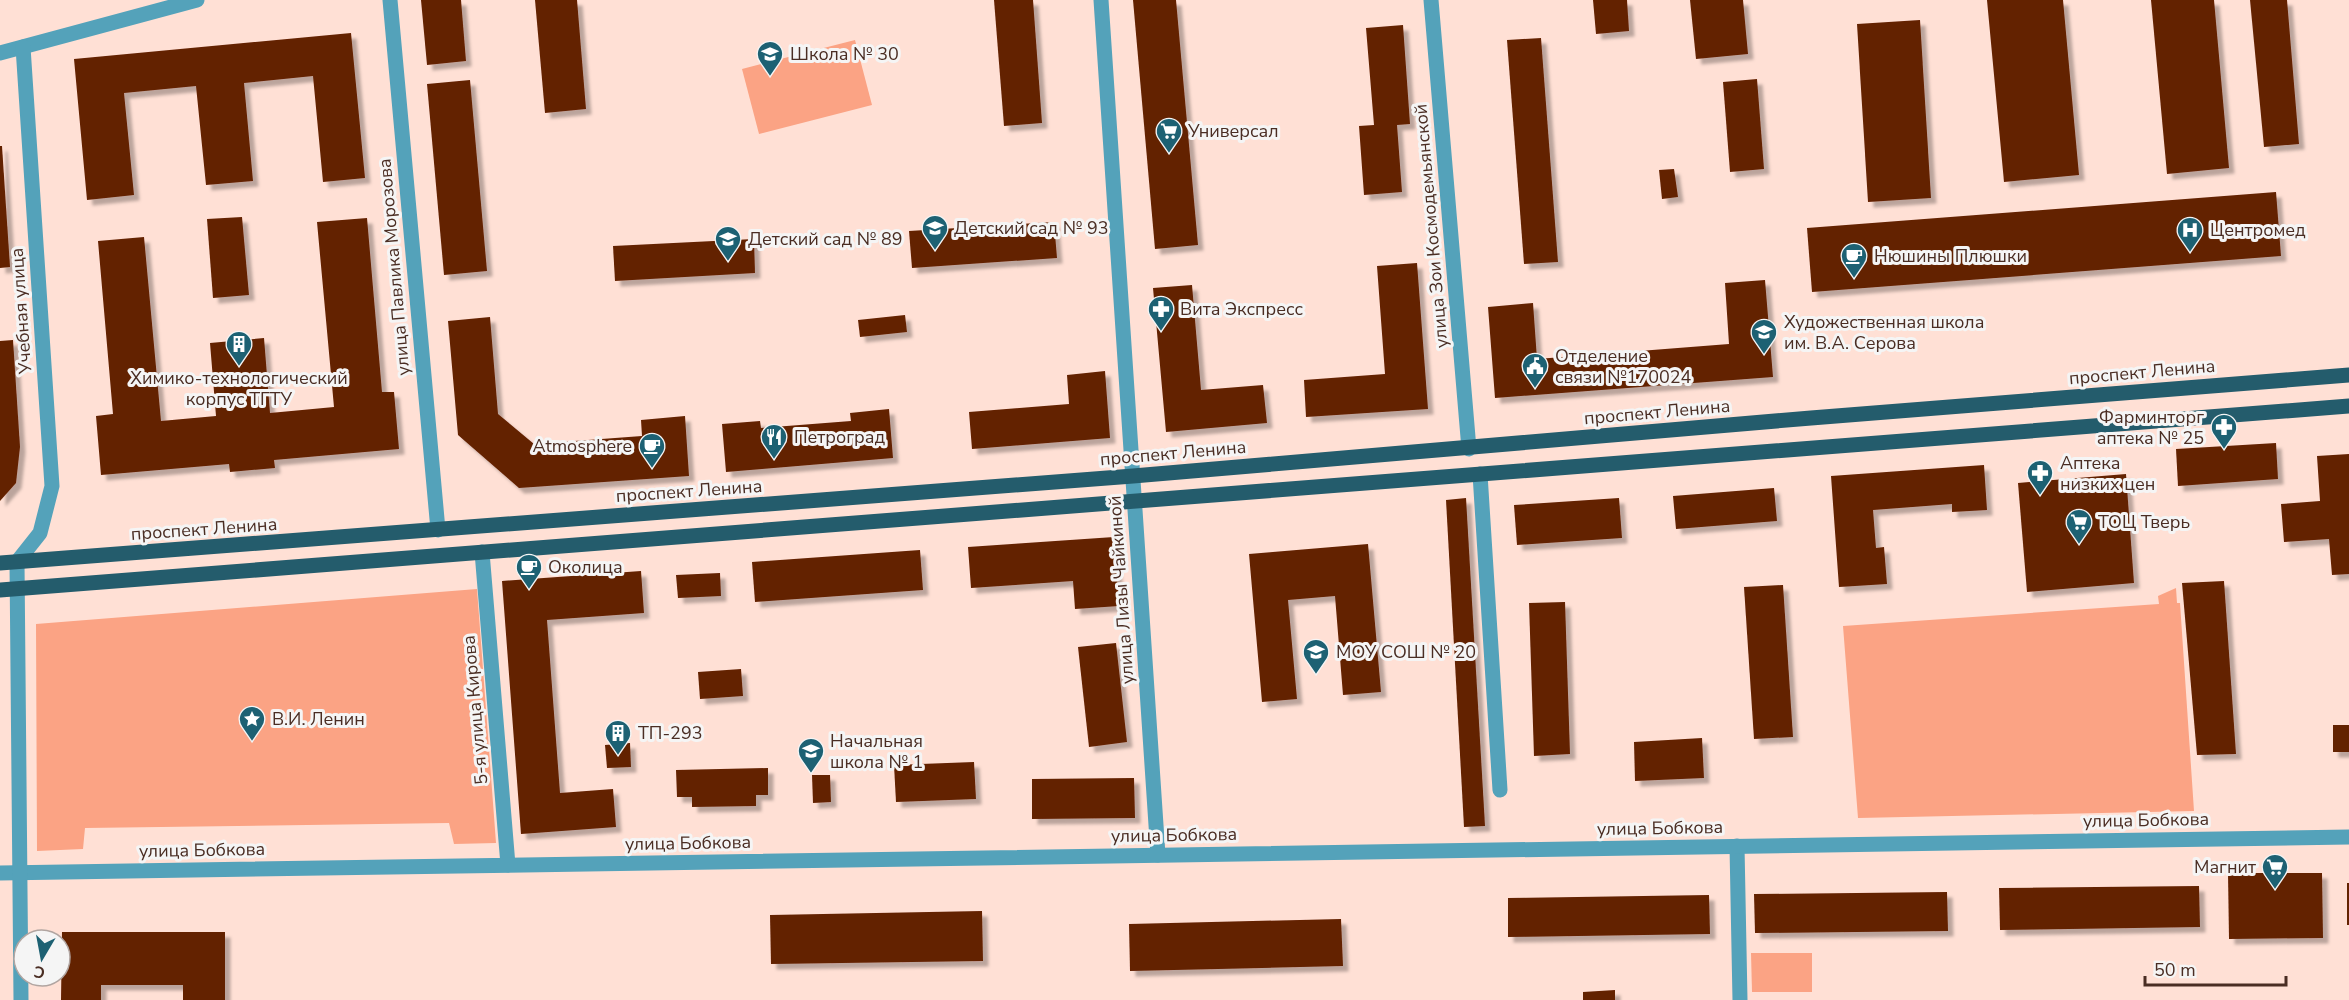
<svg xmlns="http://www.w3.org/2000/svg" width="2349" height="1000" font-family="'Nunito Sans',sans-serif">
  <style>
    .green { fill: #fba384 }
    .building { fill: #632105; filter: url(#shadow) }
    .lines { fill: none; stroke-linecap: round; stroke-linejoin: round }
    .street { stroke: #54a2ba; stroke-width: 15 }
    .primary { stroke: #245c6c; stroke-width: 15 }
    .labels { text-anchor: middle; stroke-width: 6; stroke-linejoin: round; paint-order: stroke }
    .poi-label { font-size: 18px; fill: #4a2d23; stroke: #f5f5f5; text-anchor: start }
    .street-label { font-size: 18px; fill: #4a2d23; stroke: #f5f5f5 }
  </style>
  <defs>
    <filter id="shadow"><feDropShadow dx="5.5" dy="5.5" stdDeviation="1.5" flood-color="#0004"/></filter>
  </defs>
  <rect width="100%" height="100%" fill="#ffe0d5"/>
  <!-- green -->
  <g class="green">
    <polygon points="855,40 872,105 759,134 742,69"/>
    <polygon points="2176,588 2177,603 2180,603 2194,811 1858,818 1843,626 2159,604 2158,596"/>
    <polygon points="477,589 496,843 454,844 449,823 85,828 83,849 37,851 36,624"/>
    <polygon points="1751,953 1812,953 1812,992 1752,992"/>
  </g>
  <!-- building -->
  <g class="building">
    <polygon points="421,0 461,0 466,61 427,65"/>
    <polygon points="535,0 577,0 586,109 545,113"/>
    <polygon points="994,0 1033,0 1042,123 1004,126"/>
    <polygon points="1133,0 1176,0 1198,245 1155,249"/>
    <polygon points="1593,0 1627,0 1629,31 1596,34"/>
    <polygon points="1690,0 1743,0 1748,54 1696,59"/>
    <polygon points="1987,0 2063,0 2079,175 2004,182"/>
    <polygon points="2151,0 2214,0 2229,168 2167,174"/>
    <polygon points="2250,0 2287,0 2299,144 2264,147"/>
    <polygon points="1920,20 1931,198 1868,202 1857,24"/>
    <polygon points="1403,25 1410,124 1397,125 1402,192 1364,195 1359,126 1374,125 1366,28"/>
    <polygon points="351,33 365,178 323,182 313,76 244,83 253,181 206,185 196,86 124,93 134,195 87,200 74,59"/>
    <polygon points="1541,38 1558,262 1524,264 1507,40"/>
    <polygon points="1757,79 1764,169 1730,172 1723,82"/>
    <polygon points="470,80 487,271 444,275 427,84"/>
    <polygon points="0,146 2,146 10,267 0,268"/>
    <polygon points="1674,169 1678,197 1662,199 1659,170"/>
    <polygon points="2276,192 2281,256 1812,292 1807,228"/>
    <polygon points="242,217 249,295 213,298 207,219"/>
    <polygon points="367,218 382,392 394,392 399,449 274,460 275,468 230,472 229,464 101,475 96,416 113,414 98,241 144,237 161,421 216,416 210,343 264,338 270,413 334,407 317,222"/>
    <polygon points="1054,222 1057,258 912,268 909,231"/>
    <polygon points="754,239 755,273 615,281 613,246"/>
    <polygon points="1417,263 1428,409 1306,417 1304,380 1385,374 1377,266"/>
    <polygon points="1765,280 1773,377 1495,398 1488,307 1533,303 1537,359 1729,344 1725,283"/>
    <polygon points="1192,285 1201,390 1263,385 1267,423 1166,432 1153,288"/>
    <polygon points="905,315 907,332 860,337 858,320"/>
    <polygon points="490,317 498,414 534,444 642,436 641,420 685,416 689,476 519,488 458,435 448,321"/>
    <polygon points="13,340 20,447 16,483 0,501 0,341"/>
    <polygon points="1105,371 1110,438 972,449 969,412 1069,404 1067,375"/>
    <polygon points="889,409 893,458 726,472 722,424 760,421 761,428 851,421 850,413"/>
    <polygon points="2276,443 2278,479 2178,486 2176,449"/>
    <polygon points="2349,454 2349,574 2332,575 2329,539 2284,542 2281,504 2320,501 2317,456"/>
    <polygon points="1984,465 1987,510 1952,512 1952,504 1873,510 1876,548 1884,547 1887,584 1839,587 1831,476"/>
    <polygon points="2126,474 2134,583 2027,592 2018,483"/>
    <polygon points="1774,488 1777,521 1676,529 1673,496"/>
    <polygon points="1466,498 1485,826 1464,827 1446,500"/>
    <polygon points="1619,498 1622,538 1517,545 1514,505"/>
    <polygon points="1114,537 1119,606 1075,609 1073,581 971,588 968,547"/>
    <polygon points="1368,544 1381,692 1343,695 1335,596 1288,600 1297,699 1262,702 1249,554"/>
    <polygon points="920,550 923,590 755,602 752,562"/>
    <polygon points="641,571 644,613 547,620 560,793 613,789 616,827 521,834 502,581"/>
    <polygon points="720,573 721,596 678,598 676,575"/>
    <polygon points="2224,581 2236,754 2197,755 2182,583"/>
    <polygon points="1783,585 1793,737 1754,739 1744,587"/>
    <polygon points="1565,602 1570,754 1534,756 1529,603"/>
    <polygon points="1116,643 1127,742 1089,747 1078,647"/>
    <polygon points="741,669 743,696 700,699 698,672"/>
    <rect x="2333" y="725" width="16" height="27"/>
    <polygon points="1702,738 1704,778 1635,781 1634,742"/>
    <polygon points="630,743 631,767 607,768 605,745"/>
    <polygon points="974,762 976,799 896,802 894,765"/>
    <polygon points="768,768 768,795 756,795 756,806 692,807 692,797 677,797 676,770"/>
    <polygon points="812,775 830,775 831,802 813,803"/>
    <polygon points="1134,778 1135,818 1032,819 1032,779"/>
    <polygon points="2228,873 2322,873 2323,938 2229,939"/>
    <rect x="2347" y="883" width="2" height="42"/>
    <polygon points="2199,886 2200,927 2000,930 1999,888"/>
    <polygon points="1947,892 1948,931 1755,933 1754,894"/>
    <polygon points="1709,895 1710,934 1508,937 1508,898"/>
    <polygon points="982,911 983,961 771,964 770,915"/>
    <polygon points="1341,919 1343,966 1130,971 1129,924"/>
    <polygon points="62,932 225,932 225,1000 183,1000 183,985 101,985 101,1000 61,1000"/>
    <polygon points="1615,990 1615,1000 1583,1000 1583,992"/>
  </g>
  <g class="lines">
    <!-- street -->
    <g class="street">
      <polyline points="390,0 438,530"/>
      <polyline points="1101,0 1158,855"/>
      <polyline points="1431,0 1469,449"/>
      <polyline points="0,53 197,0"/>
      <polyline points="1480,474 1500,790"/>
      <polyline points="482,552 508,865"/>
      <polyline points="1737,846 1740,1000"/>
      <polyline points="0,873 2349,837"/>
      <polyline points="21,1000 17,562 40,533 52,486 23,47"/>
    </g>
    <!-- primary -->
    <g class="primary">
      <polyline points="0,563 1133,476 1811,418 2349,375"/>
      <polyline points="0,590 2349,406"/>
    </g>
  </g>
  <!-- icons -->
  <defs>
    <g id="school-pin" transform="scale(1.35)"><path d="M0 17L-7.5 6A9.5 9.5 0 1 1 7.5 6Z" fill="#1d6173" stroke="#f5f5f5"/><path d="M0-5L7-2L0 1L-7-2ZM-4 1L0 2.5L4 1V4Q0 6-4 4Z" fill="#fff"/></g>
    <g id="supermarket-pin" transform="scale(1.35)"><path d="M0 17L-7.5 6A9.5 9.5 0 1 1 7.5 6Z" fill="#1d6173" stroke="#f5f5f5"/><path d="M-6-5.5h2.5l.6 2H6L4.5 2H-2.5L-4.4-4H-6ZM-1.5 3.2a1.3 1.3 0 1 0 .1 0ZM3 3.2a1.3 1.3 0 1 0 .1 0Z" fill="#fff"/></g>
    <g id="hospital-pin" transform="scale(1.35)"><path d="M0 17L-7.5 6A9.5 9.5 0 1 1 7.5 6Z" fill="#1d6173" stroke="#f5f5f5"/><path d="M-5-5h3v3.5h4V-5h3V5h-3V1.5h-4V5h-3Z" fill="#fff"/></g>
    <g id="cafe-pin" transform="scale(1.35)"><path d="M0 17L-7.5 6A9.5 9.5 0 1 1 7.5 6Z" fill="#1d6173" stroke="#f5f5f5"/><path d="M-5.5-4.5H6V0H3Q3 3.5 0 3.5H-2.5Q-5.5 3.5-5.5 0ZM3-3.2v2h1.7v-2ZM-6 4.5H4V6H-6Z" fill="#fff"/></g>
    <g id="pharmacy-pin" transform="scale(1.35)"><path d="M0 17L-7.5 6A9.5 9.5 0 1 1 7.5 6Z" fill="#1d6173" stroke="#f5f5f5"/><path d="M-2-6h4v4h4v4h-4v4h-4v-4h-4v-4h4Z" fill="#fff"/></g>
    <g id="building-pin" transform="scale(1.35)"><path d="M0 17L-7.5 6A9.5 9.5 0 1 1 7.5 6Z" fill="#1d6173" stroke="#f5f5f5"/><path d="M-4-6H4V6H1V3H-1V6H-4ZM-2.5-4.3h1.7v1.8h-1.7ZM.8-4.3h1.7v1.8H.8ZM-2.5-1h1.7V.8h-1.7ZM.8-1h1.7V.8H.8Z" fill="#fff"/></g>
    <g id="civic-pin" transform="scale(1.35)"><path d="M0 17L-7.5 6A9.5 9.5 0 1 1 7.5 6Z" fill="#1d6173" stroke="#f5f5f5"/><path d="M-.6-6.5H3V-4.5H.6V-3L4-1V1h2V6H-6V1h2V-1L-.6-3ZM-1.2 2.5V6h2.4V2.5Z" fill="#fff"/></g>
    <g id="restaurant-pin" transform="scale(1.35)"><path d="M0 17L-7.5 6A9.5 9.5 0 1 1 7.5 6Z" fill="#1d6173" stroke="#f5f5f5"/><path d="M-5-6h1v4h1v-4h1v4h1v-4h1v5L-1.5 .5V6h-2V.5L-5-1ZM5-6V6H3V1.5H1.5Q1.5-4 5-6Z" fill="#fff"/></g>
    <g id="sight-pin" transform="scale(1.35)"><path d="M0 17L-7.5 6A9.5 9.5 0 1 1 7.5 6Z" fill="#1d6173" stroke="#f5f5f5"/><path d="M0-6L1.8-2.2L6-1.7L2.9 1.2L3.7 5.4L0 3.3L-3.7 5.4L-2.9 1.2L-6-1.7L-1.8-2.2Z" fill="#fff"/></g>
  </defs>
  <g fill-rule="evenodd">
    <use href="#school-pin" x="770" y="54"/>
    <use href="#supermarket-pin" x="1169" y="131"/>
    <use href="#school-pin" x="935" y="228"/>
    <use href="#hospital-pin" x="2190" y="230"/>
    <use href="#school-pin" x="728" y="239"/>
    <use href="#cafe-pin" x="1854" y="256"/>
    <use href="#pharmacy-pin" x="1161" y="309"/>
    <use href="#school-pin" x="1764" y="332"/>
    <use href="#building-pin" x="239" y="344"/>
    <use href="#civic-pin" x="1535" y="366"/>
    <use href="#pharmacy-pin" x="2224" y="427"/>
    <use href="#restaurant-pin" x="774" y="437"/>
    <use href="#cafe-pin" x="652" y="446"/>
    <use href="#pharmacy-pin" x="2040" y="473"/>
    <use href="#supermarket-pin" x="2079" y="522"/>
    <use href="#cafe-pin" x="529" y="567"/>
    <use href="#school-pin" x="1316" y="652"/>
    <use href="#sight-pin" x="252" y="719"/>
    <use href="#building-pin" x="618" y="733"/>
    <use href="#school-pin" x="811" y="751"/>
    <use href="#supermarket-pin" x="2275" y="867"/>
  </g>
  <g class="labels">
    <!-- poi labels -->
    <g class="poi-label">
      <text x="790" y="60">Школа № 30</text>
      <text x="1188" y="137">Универсал</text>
      <text x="954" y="234">Детский сад № 93</text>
      <text x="2210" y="236">Центромед</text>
      <text x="748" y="245">Детский сад № 89</text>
      <text x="1874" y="262">Нюшины Плюшки</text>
      <text x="1180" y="315">Вита Экспресс</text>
      <text x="1784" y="328">Художественная школа<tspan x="1784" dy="21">им. В.А. Серова</tspan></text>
      <text x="1555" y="362">Отделение<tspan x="1555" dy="21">связи №170024</tspan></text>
      <text x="239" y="384" text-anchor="middle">Химико-технологический<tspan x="239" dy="21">корпус ТГТУ</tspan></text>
      <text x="2204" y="423" text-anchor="end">Фарминторг<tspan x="2204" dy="21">аптека № 25</tspan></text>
      <text x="794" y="443">Петроград</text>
      <text x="632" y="452" text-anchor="end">Atmosphere</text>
      <text x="2060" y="469">Аптека<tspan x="2060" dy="21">низких цен</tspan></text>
      <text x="2098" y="528">ТОЦ Тверь</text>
      <text x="548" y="573">Околица</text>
      <text x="1336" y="658">МОУ СОШ № 20</text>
      <text x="272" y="725">В.И. Ленин</text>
      <text x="638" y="739">ТП-293</text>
      <text x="830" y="747">Начальная<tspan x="830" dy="21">школа № 1</tspan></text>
      <text x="2256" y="873" text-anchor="end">Магнит</text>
    </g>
    <!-- street labels -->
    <g class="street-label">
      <text transform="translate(1431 226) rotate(-95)" y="6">улица Зои Космодемьянской</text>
      <text transform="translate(394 267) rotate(-95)" y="6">улица Павлика Морозова</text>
      <text transform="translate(21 311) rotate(-94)" y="6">Учебная улица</text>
      <text transform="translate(2142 372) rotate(-5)" y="6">проспект Ленина</text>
      <text transform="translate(1657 412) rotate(-5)" y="6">проспект Ленина</text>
      <text transform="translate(1173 453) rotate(-5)" y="6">проспект Ленина</text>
      <text transform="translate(689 491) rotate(-4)" y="6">проспект Ленина</text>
      <text transform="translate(204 529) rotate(-4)" y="6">проспект Ленина</text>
      <text transform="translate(1121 590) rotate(-94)" y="6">улица Лизы Чайкиной</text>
      <text transform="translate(475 710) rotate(-95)" y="6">5-я улица Кирова</text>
      <text transform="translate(2146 820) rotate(-1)" y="6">улица Бобкова</text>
      <text transform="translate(1660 828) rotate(-1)" y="6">улица Бобкова</text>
      <text transform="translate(1174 835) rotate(-1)" y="6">улица Бобкова</text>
      <text transform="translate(688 843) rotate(-1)" y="6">улица Бобкова</text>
      <text transform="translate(202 850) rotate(-1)" y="6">улица Бобкова</text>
    </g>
  </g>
  <!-- north arrow -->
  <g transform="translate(42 958) rotate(190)"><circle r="28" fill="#f5f5f5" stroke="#b1a5a1" stroke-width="1.5"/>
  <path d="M0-4.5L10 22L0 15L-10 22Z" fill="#1d6173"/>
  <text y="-9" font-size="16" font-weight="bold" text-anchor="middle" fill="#4a2d23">С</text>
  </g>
  <!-- scale -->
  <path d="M2145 976v9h141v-9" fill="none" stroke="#4a2d23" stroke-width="3"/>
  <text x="2154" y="976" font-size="18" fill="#4a2d23" stroke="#f5f5f5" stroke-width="4.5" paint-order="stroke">50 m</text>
</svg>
